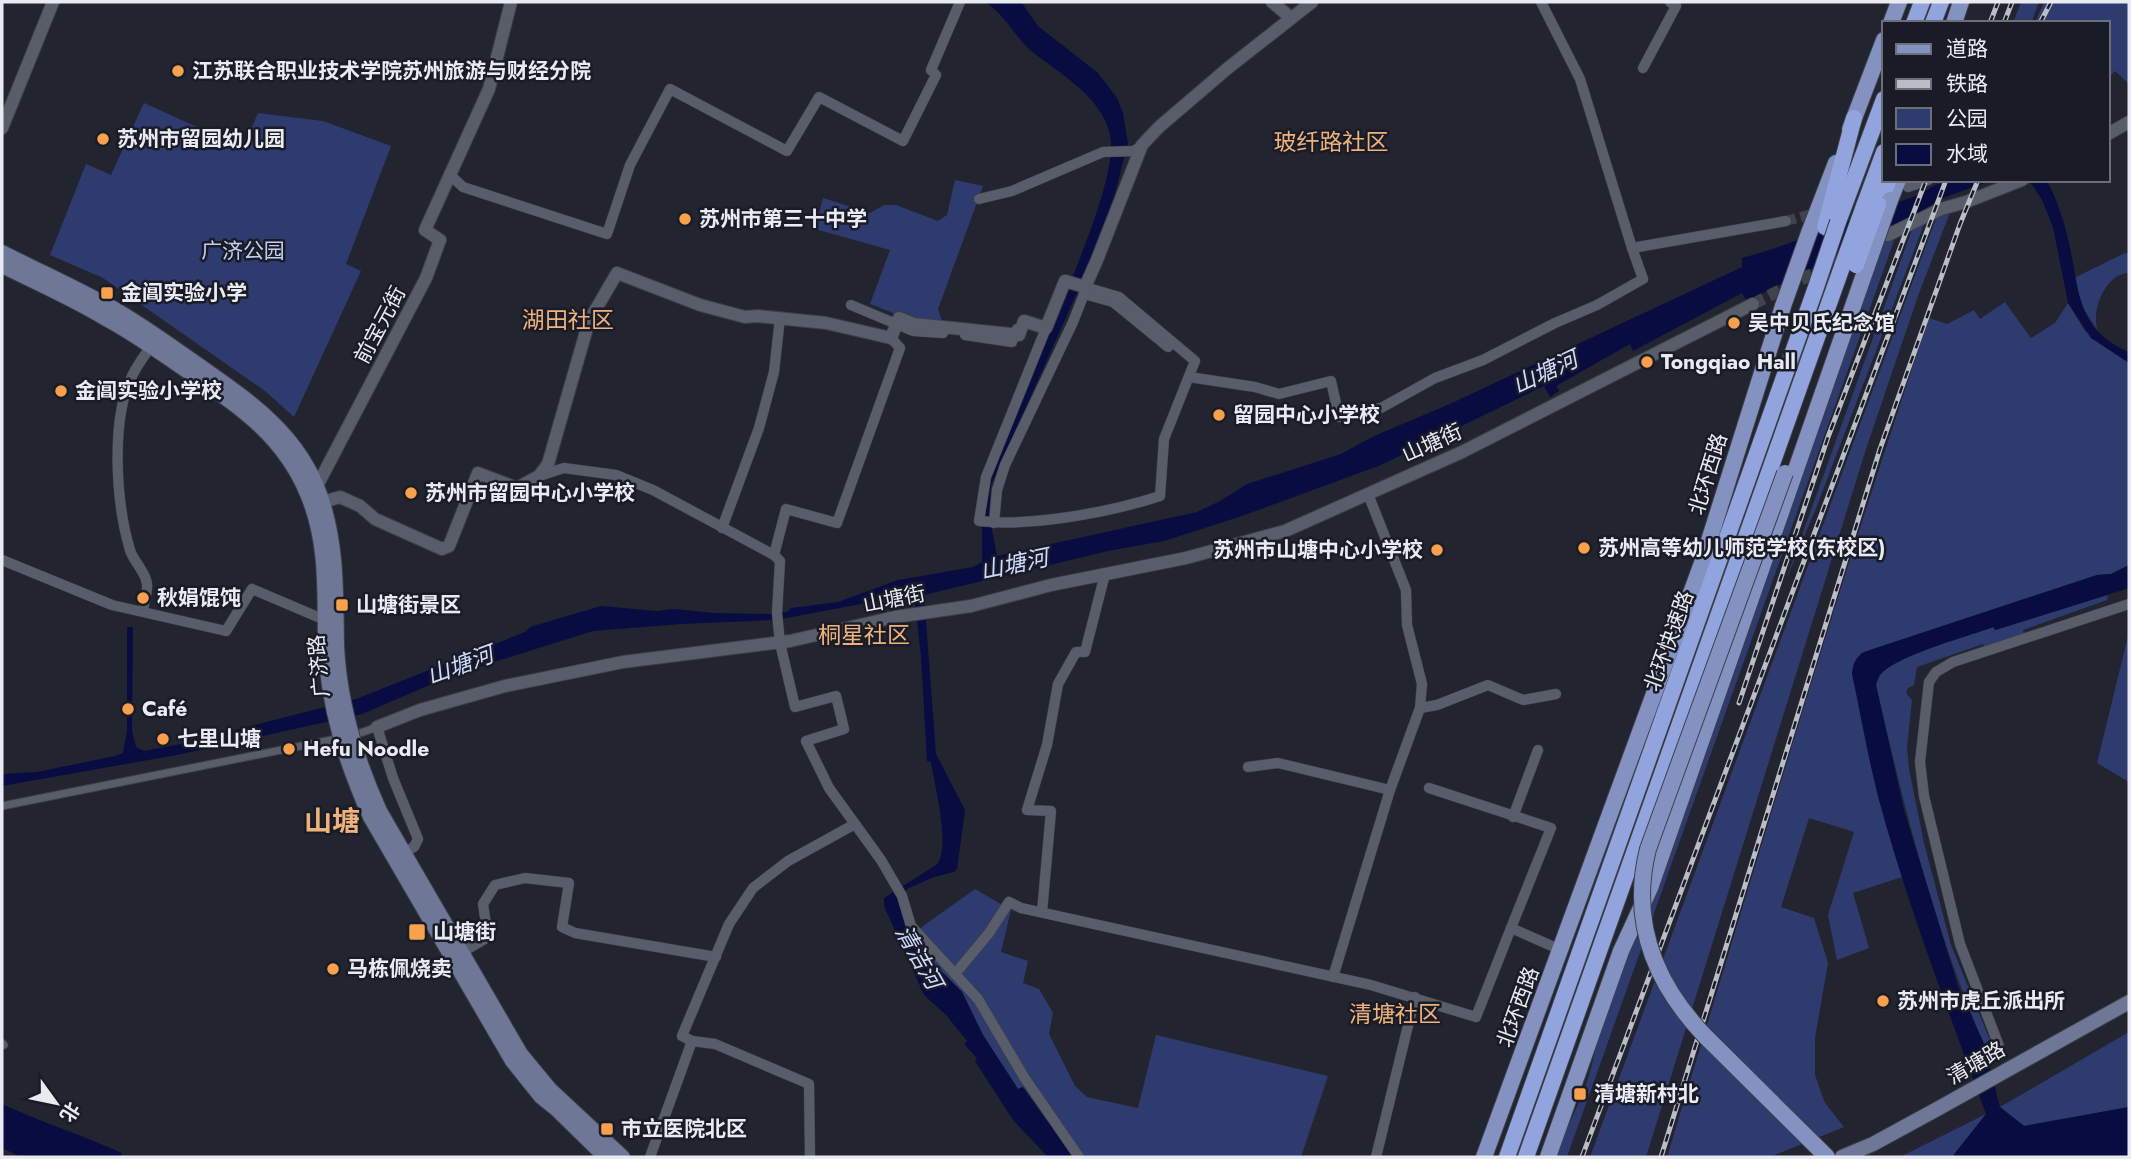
<svg xmlns="http://www.w3.org/2000/svg" width="2131" height="1159" font-family="Jost,'Noto Sans SC',sans-serif">
  <style>
    .green { fill: #2e3b6f }
    .water { fill: #090c40 }
    .lines { fill: none; stroke-linecap: round; stroke-linejoin: round }
    .minor-tunnel { stroke: #40434c; stroke-width: 10; stroke-dasharray: 10 5; stroke-linecap: butt }
    .tertiary-tunnel { stroke: #40434c; stroke-width: 12; stroke-dasharray: 12 6; stroke-linecap: butt }
    .pedestrian-casing { stroke: #3c3f47; stroke-width: 9 }
    .minor-casing { stroke: #3c3f47; stroke-width: 11 }
    .tertiary-casing { stroke: #3c3f47; stroke-width: 14 }
    .secondary-casing { stroke: #3c3f47; stroke-width: 16 }
    .primary-casing { stroke: #3c3f47; stroke-width: 18 }
    .trunk-casing { stroke: #3c3f47; stroke-width: 18 }
    .pedestrian { stroke: #595d69; stroke-width: 7 }
    .minor { stroke: #595d69; stroke-width: 10 }
    .tertiary { stroke: #595d69; stroke-width: 12 }
    .secondary { stroke: #6e7795; stroke-width: 14 }
    .primary { stroke: #8492c1; stroke-width: 16 }
    .trunk { stroke: #92a4de; stroke-width: 16 }
    .rail-casing { stroke: #bbbdc5; stroke-width: 5 }
    .rail { stroke: #191c26; stroke-width: 2.5; stroke-dasharray: 8; stroke-linecap: butt }
    .secondary-bridge-casing { stroke: #3c3f47; stroke-width: 16; stroke-linecap: butt }
    .primary-bridge-casing { stroke: #3c3f47; stroke-width: 18; stroke-linecap: butt }
    .trunk-bridge-casing { stroke: #3c3f47; stroke-width: 18; stroke-linecap: butt }
    .secondary-bridge { stroke: #6e7795; stroke-width: 14 }
    .primary-bridge { stroke: #8492c1; stroke-width: 16 }
    .trunk-bridge { stroke: #92a4de; stroke-width: 16 }
    .poi-dot { fill: #f9a04c; stroke: #191c26; stroke-width: 2.5 }
    .labels { text-anchor: middle; stroke-width: 5; stroke-linejoin: round; paint-order: stroke }
    .poi-label { font-size: 21px; font-weight: bold; fill: #e9ebf2; stroke: #191c26; text-anchor: start }
    .park-label { font-size: 21px; fill: #c1ccef; stroke: #191c26 }
    .street-label { font-size: 21px; fill: #e9ebf2; stroke: #191c26 }
    .neighbourhood-label { font-size: 23px; fill: #f0b27d; stroke: #191c26 }
    .water-label { font-size: 23px; font-style: italic; fill: #d0dbff; stroke: #191c26 }
    .district-label { font-size: 28px; font-weight: bold; fill: #f0b27d; stroke: #191c26 }
  </style>
  <rect width="100%" height="100%" fill="#22252f"/>
  <!-- green -->
  <g class="green">
    <polygon points="2021,2 2039,2 2031,23 2013,23"/>
    <polygon points="2044,2 2129,2 2129,84 2115,71 2108,78 2108,23 2035,23"/>
    <polygon points="144,103 243,148 258,113 323,121 391,146 346,264 361,271 294,417 265,391 103,278 50,255 86,164 111,175"/>
    <polygon points="955,180 983,186 938,309 943,324 914,321 870,304 890,250 815,229 823,198 870,213 884,205 896,205 938,221 947,215"/>
    <polygon points="1952,207 1918,296 1866,449 1646,1157 1590,1157 1938,213"/>
    <polygon points="1926,219 1817,506 1785,582 1914,224"/>
    <path d="M1896,235L1567,1157H1554C1560,1141 1568,1127 1575,1111C1589,1084 1595,1054 1600,1024L1880,243Z"/>
    <path d="M2125,253L2129,254V273C2106,273 2090,311 2098,331L2080,303L2074,278Z"/>
    <path d="M2005,302L2031,338L2055,323L2068,303L2085,331L2129,363V565L2111,574L2097,575L1861,653L1879,798L1902,877L1853,893L1869,948L1837,960L1828,915L1854,832L1809,818L1781,907L1814,918L1828,963L1815,1038V1075L1825,1103L1844,1127L1770,1157H1667C1752,877 1835,596 1929,318L1947,324L1974,310L1980,319Z"/>
    <path d="M2108,595L2107,600L2023,630L2024,636L1985,649L1983,644L1917,667L1914,685L1908,688L1906,693L1912,700L1907,747L1909,769L1924,843L1951,945L1990,1040L1984,1044C1934,929 1904,807 1876,685C1877,681 1878,678 1880,675C1895,656 1969,636 1994,627L1996,630Z"/>
    <polygon points="2129,632 2129,782 2097,763"/>
    <polygon points="975,889 1011,910 1001,952 1028,961 1023,983 1039,989 1053,1013 1049,1034 1075,1086 1087,1097 1138,1108 1156,1035 1328,1076 1301,1157 1073,1157 1023,1087 1018,1089 983,1035 962,992 923,953 912,934"/>
    <polygon points="2129,1032 2129,1107 2024,1126 2000,1107"/>
    <polygon points="1986,1114 1952,1157 1900,1157"/>
  </g>
  <!-- water -->
  <g class="water">
    <path d="M985,2H1021L1038,26L1098,73L1117,98L1123,113L1128,143L1114,197L1080,286L991,485L989,514L997,556L1197,512L1220,501L1247,484L1341,454L1372,437L1452,403L1742,267V258C1802,242 1857,215 1916,196C1924,194 1931,185 1939,184C1957,181 1974,180 1993,180L1940,199L1899,227L1888,230L1747,301L1742,293L1633,351L1630,344L1556,386L1559,391L1550,397L1544,386L1381,465L1242,516L1164,541L1108,551L924,595L936,754L965,810L957,869L954,872L934,877L909,888L904,892L900,906L912,934L923,953L962,992L983,1035L1018,1089L1023,1087L1073,1157H1048L1013,1120L975,1061L977,1058L964,1044L967,1041L946,1015L924,995L884,906V898L936,865C952,850 934,783 931,762L927,761L921,657L914,594L776,620L681,624L593,631L453,675L362,714L182,754L2,786V774L37,772L115,756L123,753L127,730V627H133L132,731L136,747L144,751L181,744L356,699L525,632L530,627L601,606L657,611L674,609L714,613L769,614L787,612L791,608L838,602L898,580L973,567L982,562V513L985,488C1006,437 1027,387 1048,336C1065,293 1119,177 1110,135C1101,94 1057,73 1028,48C1013,33 1003,13 985,2Z"/>
    <path d="M2029,180H2047C2058,202 2065,224 2070,248C2080,295 2078,330 2129,352V363L2091,338L2068,303L2053,227L2042,200Z"/>
    <path d="M2129,565V588L1995,630L1993,627C1969,636 1895,656 1880,675C1878,678 1877,681 1876,685L1904,810L1958,986L1984,1044L2000,1107L2024,1126L2129,1107V1157H1952L1986,1114C1948,1010 1908,907 1879,800C1868,758 1861,716 1852,674C1853,663 1856,655 1867,651L2097,575L2111,574Z"/>
    <path d="M2,1104C41,1122 82,1135 122,1153L121,1157H21L2,1148Z"/>
  </g>
  <g class="lines">
    <!-- minor-tunnel -->
    <polyline class="minor-tunnel" points="1786,221 1819,212"/>
    <!-- tertiary-tunnel -->
    <polyline class="tertiary-tunnel" points="1753,304 1849,255"/>
    <!-- pedestrian casing -->
    <g class="pedestrian-casing">
      <g id="pedestrian">
        <polyline points="352,736 377,727"/>
        <polyline points="2,806 341,738"/>
        <polyline points="2,1043 4,1045"/>
      </g>
    </g>
    <!-- minor casing -->
    <g class="minor-casing">
      <g id="minor">
        <polyline points="1541,2 1580,79 1632,248"/>
        <polyline points="1643,68 1676,6 1670,2"/>
        <polyline points="449,174 463,187 607,234 630,165 670,89 787,151 819,97 903,141 936,75 931,70 960,2"/>
        <polyline points="1908,187 1928,180"/>
        <polyline points="979,199 1012,191 1103,152 1134,151 1141,146"/>
        <polyline points="1084,294 1113,302 1168,347"/>
        <polyline points="851,305 913,331 943,333"/>
        <polyline points="965,335 1012,342 1017,329"/>
        <polyline points="1189,377 1255,387 1279,394 1331,381 1339,417 1381,408 1435,378 1483,360 1555,323 1597,305 1643,279 1632,248 1786,221"/>
        <polyline points="539,476 564,468 616,475 653,490 774,555 780,561 777,613 780,643 795,707 836,696 844,729 806,741 829,788 881,860 902,896 911,926 978,999 1024,1077 1079,1157"/>
        <path d="M994,523L997,490L1005,465L1073,322L1084,294L1085,287L1119,297L1195,361L1164,439L1160,496C1111,512 1031,527 979,521L986,477L1046,328"/>
        <polyline points="722,528 759,428 774,372 780,318"/>
        <polyline points="774,555 786,509 837,523 900,348 891,338"/>
        <polyline points="2,560 112,605 226,631 252,589 325,620"/>
        <path d="M143,610C144,603 148,591 147,584C146,572 133,561 130,550C116,503 110,418 133,374C138,364 145,355 151,346"/>
        <polyline points="1420,708 1437,705 1488,685 1523,700 1556,694"/>
        <polyline points="377,727 393,778 418,839 414,847 403,853"/>
        <polyline points="1248,767 1278,763 1390,790"/>
        <polyline points="1429,788 1551,828 1511,928"/>
        <polyline points="1513,817 1538,750"/>
        <polyline points="1042,912 1051,811 1027,810 1047,745 1058,684 1076,652 1085,652 1105,574"/>
        <polyline points="461,953 488,937 483,904 495,885 525,878 569,883 562,927 575,933 716,957"/>
        <polyline points="955,974 989,933 1009,902 1021,908 1371,985 1476,1017 1511,928 1561,950"/>
        <polyline points="1333,977 1390,790 1420,708 1422,684 1407,625 1406,590 1368,494"/>
        <polyline points="692,1041 715,1044 809,1084 810,1157"/>
        <polyline points="1999,1046 1960,944 1924,796 1920,762 1929,682 1936,672 1953,662 2129,604"/>
        <polyline points="650,1157 692,1041 682,1036 729,924 753,888 788,861 855,824"/>
        <polyline points="1376,1157 1415,997"/>
      </g>
    </g>
    <!-- tertiary casing -->
    <g class="tertiary-casing">
      <g id="tertiary">
        <polyline points="1272,2 1290,17"/>
        <polyline points="2,128 53,2"/>
        <polyline points="2108,134 2129,122"/>
        <polyline points="1888,235 1941,209 1966,202 2022,180"/>
        <polyline points="311,489 317,486 426,278 440,240 425,230 489,89 511,2"/>
        <polyline points="313,505 340,497 360,506 375,519 442,549 449,546 478,473 517,488 539,476 548,464 589,321 617,273 700,305 745,317 758,316 826,323 891,338 899,318 914,324 1019,335 1024,321 1046,328 1065,281 1085,287 1097,260 1142,145 1159,127 1228,68 1312,2"/>
        <polyline points="377,727 420,710 505,686 623,662 790,641 895,617 971,606 1051,585 1186,558 1285,531 1462,452 1753,304"/>
      </g>
    </g>
    <!-- secondary casing -->
    <g class="secondary-casing">
      <g id="secondary">
        <path d="M2,252C41,272 82,290 120,312C147,328 173,347 199,365C250,401 298,433 320,494C338,544 336,594 337,646"/>
        <path d="M2,266C37,283 73,299 106,319C136,335 163,355 191,374C240,408 283,436 307,494C328,543 324,595 325,646"/>
        <polyline points="380,811 521,1054 550,1089 623,1157"/>
        <polyline points="370,817 512,1061 541,1097 556,1109 605,1157"/>
        <polyline points="1842,1157 1873,1144 1939,1108 2129,1002"/>
      </g>
    </g>
    <!-- primary casing -->
    <g class="primary-casing">
      <g id="primary">
        <polyline points="1891,23 1899,2"/>
        <polyline points="1954,23 1961,2"/>
        <polyline points="1850,129 1884,40"/>
        <polyline points="1890,200 1898,180"/>
        <polyline points="1809,233 1836,163"/>
        <polyline points="1484,1157 1702,563 1783,306"/>
        <polyline points="1548,1157 1621,951 1650,888 1867,266"/>
      </g>
    </g>
    <!-- trunk casing -->
    <g class="trunk-casing">
      <g id="trunk">
        <polyline points="1914,23 1922,2"/>
        <polyline points="1933,23 1941,2"/>
        <polyline points="1878,204 1889,180"/>
        <polyline points="1864,206 1884,152"/>
        <polyline points="1838,222 1884,99"/>
        <polyline points="1825,227 1854,118"/>
        <polyline points="1507,1157 1815,290"/>
        <polyline points="1526,1157 1843,264"/>
      </g>
    </g>
    <!-- pedestrian -->
    <use href="#pedestrian" class="pedestrian"/>
    <!-- minor -->
    <use href="#minor" class="minor"/>
    <!-- tertiary -->
    <use href="#tertiary" class="tertiary"/>
    <!-- secondary -->
    <use href="#secondary" class="secondary"/>
    <!-- primary -->
    <use href="#primary" class="primary"/>
    <!-- trunk -->
    <use href="#trunk" class="trunk"/>
    <!-- rail casing -->
    <g class="rail-casing">
      <g id="rail">
        <polyline points="1990,23 1998,2"/>
        <polyline points="2004,23 2012,2"/>
        <polyline points="2040,23 2051,2"/>
        <polyline points="1739,703 1828,437 1926,180"/>
        <polyline points="1582,1157 1946,180"/>
        <polyline points="1661,1157 1880,449 1960,224 1978,180"/>
      </g>
    </g>
    <!-- rail -->
    <use href="#rail" class="rail"/>
    <!-- secondary-bridge casing -->
    <g class="secondary-bridge-casing">
      <g id="secondary-bridge">
        <path d="M325,646C328,707 345,761 370,817"/>
        <path d="M337,646C340,705 356,758 380,811"/>
      </g>
    </g>
    <!-- primary-bridge casing -->
    <g class="primary-bridge-casing">
      <g id="primary-bridge">
        <polyline points="1867,266 1890,200"/>
        <polyline points="1783,306 1809,233"/>
        <path d="M1785,473L1648,849C1630,920 1654,982 1704,1035L1827,1157"/>
      </g>
    </g>
    <!-- trunk-bridge casing -->
    <g class="trunk-bridge-casing">
      <g id="trunk-bridge">
        <polyline points="1843,264 1864,206"/>
        <polyline points="1856,265 1878,204"/>
        <polyline points="1815,290 1838,222"/>
      </g>
    </g>
    <!-- secondary-bridge -->
    <use href="#secondary-bridge" class="secondary-bridge"/>
    <!-- primary-bridge -->
    <use href="#primary-bridge" class="primary-bridge"/>
    <!-- trunk-bridge -->
    <use href="#trunk-bridge" class="trunk-bridge"/>
  </g>
  <!-- markers -->
  <g class="poi-dot">
    <circle cx="178" cy="71" r="7"/>
    <circle cx="103" cy="139" r="7"/>
    <circle cx="685" cy="219" r="7"/>
    <rect x="100" y="286" width="14" height="14" rx="3.5"/>
    <circle cx="1734" cy="323" r="7"/>
    <circle cx="1647" cy="362" r="7"/>
    <circle cx="61" cy="391" r="7"/>
    <circle cx="1219" cy="415" r="7"/>
    <circle cx="411" cy="493" r="7"/>
    <circle cx="1584" cy="548" r="7"/>
    <circle cx="1437" cy="550" r="7"/>
    <circle cx="143" cy="598" r="7"/>
    <rect x="335" y="598" width="14" height="14" rx="3.5"/>
    <circle cx="128" cy="709" r="7"/>
    <circle cx="163" cy="739" r="7"/>
    <circle cx="289" cy="749" r="7"/>
    <rect x="408" y="923" width="18" height="18" rx="3.5"/>
    <circle cx="333" cy="969" r="7"/>
    <circle cx="1883" cy="1001" r="7"/>
    <rect x="1573" y="1087" width="14" height="14" rx="3.5"/>
    <rect x="600" y="1122" width="14" height="14" rx="3.5"/>
  </g>
  <g class="labels">
    <!-- poi labels -->
    <g class="poi-label">
      <text x="192" y="78">江苏联合职业技术学院苏州旅游与财经分院</text>
      <text x="117" y="146">苏州市留园幼儿园</text>
      <text x="699" y="226">苏州市第三十中学</text>
      <text x="121" y="300">金阊实验小学</text>
      <text x="1748" y="330">吴中贝氏纪念馆</text>
      <text x="1661" y="369">Tongqiao Hall</text>
      <text x="75" y="398">金阊实验小学校</text>
      <text x="1233" y="422">留园中心小学校</text>
      <text x="425" y="500">苏州市留园中心小学校</text>
      <text x="1598" y="555">苏州高等幼儿师范学校(东校区)</text>
      <text x="1423" y="557" text-anchor="end">苏州市山塘中心小学校</text>
      <text x="157" y="605">秋娟馄饨</text>
      <text x="356" y="612">山塘街景区</text>
      <text x="142" y="716">Café</text>
      <text x="177" y="746">七里山塘</text>
      <text x="303" y="756">Hefu Noodle</text>
      <text x="433" y="939">山塘街</text>
      <text x="347" y="976">马栋佩烧卖</text>
      <text x="1897" y="1008">苏州市虎丘派出所</text>
      <text x="1594" y="1101">清塘新村北</text>
      <text x="621" y="1136">市立医院北区</text>
    </g>
    <!-- park labels -->
    <g class="park-label">
      <text x="243" y="258">广济公园</text>
    </g>
    <!-- street labels -->
    <g class="street-label">
      <text transform="translate(380 325) rotate(-62)" y="7">前宝元街</text>
      <text transform="translate(1432 443) rotate(-24)" y="7">山塘街</text>
      <text transform="translate(1708 474) rotate(-73)" y="7">北环西路</text>
      <text transform="translate(894 599) rotate(-11)" y="7">山塘街</text>
      <text transform="translate(1669 641) rotate(-70)" y="7">北环快速路</text>
      <text transform="translate(319 666) rotate(-95)" y="7">广济路</text>
      <text transform="translate(1518 1007) rotate(-70)" y="7">北环西路</text>
      <text transform="translate(1976 1063) rotate(-30)" y="7">清塘路</text>
    </g>
    <!-- neighbourhood labels -->
    <g class="neighbourhood-label">
      <text x="1331" y="150">玻纤路社区</text>
      <text x="568" y="328">湖田社区</text>
      <text x="864" y="643">桐星社区</text>
      <text x="1395" y="1022">清塘社区</text>
    </g>
    <!-- water labels -->
    <g class="water-label">
      <text transform="translate(1545 372) rotate(-25)" y="8">山塘河</text>
      <text transform="translate(1014 564) rotate(-12)" y="8">山塘河</text>
      <text transform="translate(460 665) rotate(-20)" y="8">山塘河</text>
      <text transform="translate(919 957) rotate(60)" y="8">清洁河</text>
    </g>
    <!-- district labels -->
    <g class="district-label">
      <text x="332" y="831">山塘</text>
    </g>
  </g>
  <!-- border -->
  <rect width="2131" height="1159" fill="none" stroke="#e9ebf2" stroke-width="7"/>
  <!-- legend -->
  <rect x="1882" y="21" width="228" height="161" fill="#191c26" stroke="#6c6f78" stroke-width="2"/>
  <rect x="1896" y="44" width="35" height="10" fill="#8492c1" stroke="#6c6f78" stroke-width="2"/>
  <text x="1946" y="56" font-size="21" fill="#e9ebf2">道路</text>
  <rect x="1896" y="79" width="35" height="10" fill="#bbbdc5" stroke="#6c6f78" stroke-width="2"/>
  <text x="1946" y="91" font-size="21" fill="#e9ebf2">铁路</text>
  <rect x="1896" y="108" width="35" height="21" fill="#2e3b6f" stroke="#6c6f78" stroke-width="2"/>
  <text x="1946" y="126" font-size="21" fill="#e9ebf2">公园</text>
  <rect x="1896" y="144" width="35" height="21" fill="#090c40" stroke="#6c6f78" stroke-width="2"/>
  <text x="1946" y="161" font-size="21" fill="#e9ebf2">水域</text>
  <!-- north arrow -->
  <g transform="translate(56 1103) rotate(123)" stroke="#191c26" stroke-width="5" paint-order="stroke">
  <path d="M0-5L12 26L0 18L-12 26Z" fill="#e9ebf2"/>
  <text y="-10" font-size="19" font-weight="bold" text-anchor="middle" fill="#e9ebf2">北</text>
  </g>
</svg>
